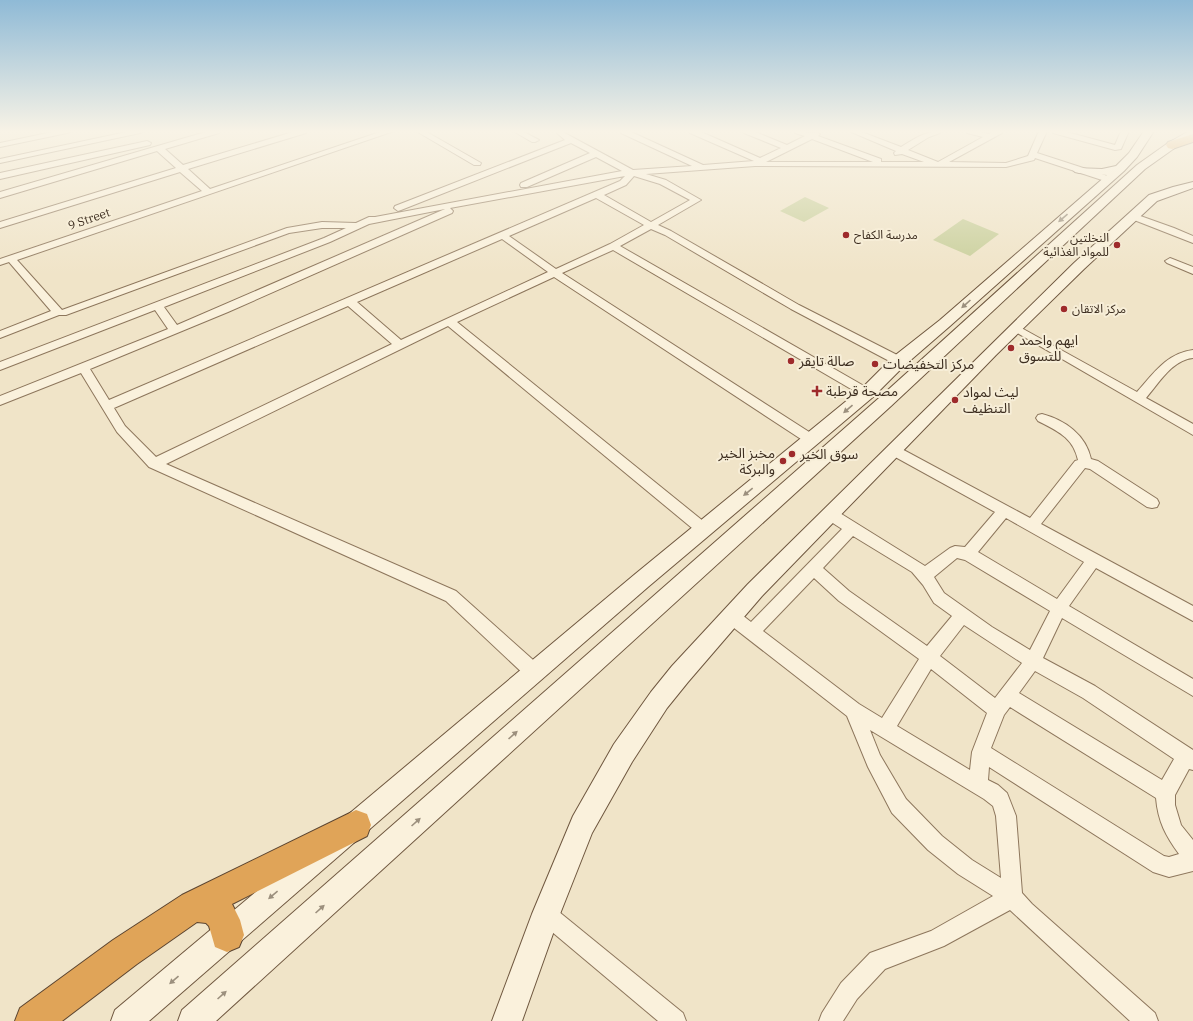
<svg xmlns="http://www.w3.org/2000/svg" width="1193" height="1021" font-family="'IBM Plex Serif','Noto Sans Arabic',serif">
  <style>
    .green { fill: #c9cf9b }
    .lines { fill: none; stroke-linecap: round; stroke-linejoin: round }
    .street-casing { stroke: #8d765c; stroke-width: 2 }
    .secondary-casing { stroke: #6f573f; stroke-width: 2 }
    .highway-casing { stroke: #5b4430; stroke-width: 2 }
    .street { fill: #faf1dc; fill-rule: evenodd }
    .secondary { fill: #faf1dc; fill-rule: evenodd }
    .highway { fill: #e0a458; fill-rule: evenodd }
    .oneway { fill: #9c907e }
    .poi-dot { fill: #9e2a2b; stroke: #f7eed8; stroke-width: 1.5 }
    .labels { text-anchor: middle; stroke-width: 4; stroke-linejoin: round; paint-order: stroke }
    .far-street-label { font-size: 12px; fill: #3d2e20; stroke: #f7eed8 }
    .far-poi-label { font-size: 12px; fill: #3d2e20; stroke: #f7eed8; text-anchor: start }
    .poi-label { font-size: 14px; fill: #3d2e20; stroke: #f7eed8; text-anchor: start }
  </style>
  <rect width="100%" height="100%" fill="#f0e4c8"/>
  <!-- green -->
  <g class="green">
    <polygon points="805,197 829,208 804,222 780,211"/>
    <polygon points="963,219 999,234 970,256 933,240"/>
  </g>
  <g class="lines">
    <!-- street casing -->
    <g class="street-casing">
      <g id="street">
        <polygon points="57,131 71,131 67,133 0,147 0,143"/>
        <polygon points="131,131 144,131 140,133 0,163 0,159"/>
        <path d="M209,131H220L219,133L165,149L183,165L296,131H307L306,133L188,169L210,189L383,131H394L17,260L62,310L287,228L322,222L356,223L369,217H375L622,171L596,157L527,187H521L520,185L521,183L590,153L571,143L401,210L398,211L394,208L395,206L565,140L557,133L561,131L633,170L692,166L621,133L620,131H629L703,165L754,161L690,133L689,131H699L760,158L781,148L744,133L743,131H753L787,145L805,136L795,133L794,131C802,131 809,134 816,132L820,134L818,136L881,159V162H924L902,154L895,155L894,153L896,151L849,131H859L901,147C914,139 925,131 941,131L940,133L929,137L908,150L938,162L983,137L967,133L966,131H978L989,134L994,131H1003L1002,133L949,162L1006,163L1028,156L1039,131H1047L1037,153L1111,177L1112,179L1108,182L1105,181L1035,158L1034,160L1006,167L755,166L646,174L666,180L701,200L658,225L671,231L799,305L903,358L905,361L903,364H895L791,309L665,235L651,229L620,246L871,390L873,393L871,396H863L613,250L562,273L817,437L818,440L817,443L812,445L807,443L554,277L457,322L708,525L710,529L708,533L703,535L698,533L448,326L166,464L456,591L541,667L543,673L541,679L535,681L529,679L446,601L149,467L117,432L81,373L0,405V396L168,329L155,310L0,370V362L324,238L346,228H322L289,233L66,315H59L0,338V331L51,311L9,262L0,265V259L202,191L180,172L0,228V222L176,168L157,151L0,198V192ZM812,139L873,162H766ZM625,176L620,181L109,400L90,369L228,312L452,213L453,211L450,208ZM634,176L660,184L690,200L651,222L604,195L626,185ZM596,198L644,225L610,244L556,269L509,236ZM445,209L177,325L164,307L330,242L369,224ZM502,239L548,272L401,340L357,302ZM348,306L392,344L156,457L125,426L114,408Z"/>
        <polygon points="416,131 425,131 481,163 480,165 474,165"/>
        <polygon points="513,131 522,131 539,140 535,142 532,142"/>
        <polygon points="1052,131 1063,131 1115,145 1121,131 1129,131 1121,149 1115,150 1053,133"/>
        <polygon points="147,141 151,143 150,145 0,179 0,173"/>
        <polygon points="1132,213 1174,228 1193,236 1193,243 1129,218 1127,216"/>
        <polygon points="1170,258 1193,267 1193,274 1167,263 1165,261"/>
        <path d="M1016,325L1137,392C1153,374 1167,353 1193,350V358C1172,360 1159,383 1146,398L1193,424V435L1012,330L1011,328Z"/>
        <path d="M1042,414C1065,420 1086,435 1091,459L1098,461L1157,499L1159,503L1157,507L1152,508L1147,507L1090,469L1085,468L1041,524L1193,606V621L1096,568L1069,606L1193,679V696L1062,618L1043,658L1095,686L1193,750V770L1189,769L1175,795V805L1181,825L1193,840V871L1169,877L1153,872L989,767L988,780L998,785L1007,793L1016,816L1022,893L1032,904L1155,1013L1158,1021H1130L1010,910L944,946L885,969L857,999L843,1021H819L822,1013L841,983L870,953L931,931L993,896L958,874L928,850L892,813L868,767L847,716L725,621L723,616L725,611L731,609L737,611L751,622L842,529L825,518L823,514L825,510L830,508L835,510L925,566L950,548L955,546L965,547L995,512L888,453L887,450L888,447L893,445L898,447L1030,518L1075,461L1078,460C1073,437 1057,431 1038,421L1036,418L1038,415ZM1006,518L1084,562L1057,599L978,552ZM853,536L912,572L923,585L934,603L952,616L927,646L849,591L823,568ZM957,558L965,560L1050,611L1030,650L992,627L944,593L934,577ZM814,578L839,601L919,659L882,718L859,704L763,631ZM964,625L1022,663L995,698L940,656ZM931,669L987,713L972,752L970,770L897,726ZM1035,671L1083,698L1174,759L1162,780L1019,693ZM1010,707L1156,798C1158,822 1166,836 1179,854L1169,857L1164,856L991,748L1004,715ZM870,730L984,799L993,806L996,816L1001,878L972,860L942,836L906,799L880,755Z"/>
        <polygon points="546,904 553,907 683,1013 686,1021 658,1021 539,921 536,914 539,907"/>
      </g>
    </g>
    <!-- secondary casing -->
    <g class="secondary-casing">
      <g id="secondary">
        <polygon points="1144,131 1154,131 1137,157 1124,171 950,326 905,365 873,397 648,587 149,1021 111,1021 115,1010 634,575 861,389 893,357 940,320 1107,175 1079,173 1075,172 1073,170 1075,168 1102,169 1116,166 1129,153"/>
        <polygon points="1189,131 1193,131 1193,137 1176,147 1145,169 891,406 216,1021 178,1021 182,1010 879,398 1137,165 1168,143"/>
        <polygon points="1193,182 1193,188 1157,201 1084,269 996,355 762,596 688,682 667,708 632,762 592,833 560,914 522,1021 492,1021 532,914 573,816 614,744 651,692 672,666 748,584 1074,263 1149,195 1173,187"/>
      </g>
    </g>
    <!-- highway casing -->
    <g class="highway-casing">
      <g id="highway">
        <polygon points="1193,134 1193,142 1172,149 1168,148 1166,145 1168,142"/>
        <polygon points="356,810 367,814 371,825 367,836 232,904 240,920 244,935 239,947 227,952 215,947 209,926 206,923 197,922 137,964 62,1021 15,1021 20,1008 113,940 182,895"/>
      </g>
    </g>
    <!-- street -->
    <use href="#street" class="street"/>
    <!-- secondary -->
    <use href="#secondary" class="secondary"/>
    <!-- highway -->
    <use href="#highway" class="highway"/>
  </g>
  <!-- one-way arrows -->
  <defs><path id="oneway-solid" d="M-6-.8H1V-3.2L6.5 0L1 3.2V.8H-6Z"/></defs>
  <g class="oneway">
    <use href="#oneway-solid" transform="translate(1063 218) rotate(139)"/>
    <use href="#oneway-solid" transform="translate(966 304) rotate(138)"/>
    <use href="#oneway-solid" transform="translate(848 409) rotate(139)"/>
    <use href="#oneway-solid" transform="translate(748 492) rotate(141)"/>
    <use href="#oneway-solid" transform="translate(513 735) rotate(-42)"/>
    <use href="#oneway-solid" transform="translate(416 822) rotate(-42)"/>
    <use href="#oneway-solid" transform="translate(273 895) rotate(140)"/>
    <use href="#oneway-solid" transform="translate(320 909) rotate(-42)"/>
    <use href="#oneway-solid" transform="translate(174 980) rotate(139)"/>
    <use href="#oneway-solid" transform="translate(222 995) rotate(-42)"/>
  </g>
  <!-- sky -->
  <linearGradient id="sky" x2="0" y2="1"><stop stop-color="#8fbad6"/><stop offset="0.48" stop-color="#f8f3e6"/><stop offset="1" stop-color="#f8f3e6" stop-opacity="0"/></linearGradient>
  <rect width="1193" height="274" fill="url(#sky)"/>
  <!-- markers -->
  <g class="poi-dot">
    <circle cx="846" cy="235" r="4"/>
    <circle cx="1117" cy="245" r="4"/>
    <circle cx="1064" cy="309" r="4"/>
    <circle cx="1011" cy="348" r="4"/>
    <circle cx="791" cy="361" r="4"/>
    <circle cx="875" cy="364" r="4"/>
    <path d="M815 385h4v4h4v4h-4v4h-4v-4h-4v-4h4z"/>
    <circle cx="955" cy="400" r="4"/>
    <circle cx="792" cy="454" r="4"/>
    <circle cx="783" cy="461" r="4"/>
  </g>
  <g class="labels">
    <!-- far-street labels -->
    <g class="far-street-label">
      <text transform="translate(89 219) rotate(-19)" y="4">9 Street</text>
    </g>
    <!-- far-poi labels -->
    <g class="far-poi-label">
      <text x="854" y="239">مدرسة الكفاح</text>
      <text x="1109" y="242" text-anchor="end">النخلتين<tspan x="1109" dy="14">للمواد الغذائية</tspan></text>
      <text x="1072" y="313">مركز الاتقان</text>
    </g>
    <!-- poi labels -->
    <g class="poi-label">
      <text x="1019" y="345">ايهم واحمد<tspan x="1019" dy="16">للتسوق</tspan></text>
      <text x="799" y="366">صالة تايقر</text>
      <text x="883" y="369">مركز التخفيضات</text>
      <text x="826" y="396">مصحة قرطبة</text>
      <text x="963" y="397">ليث لمواد<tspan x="963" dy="16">التنظيف</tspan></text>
      <text x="775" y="458" text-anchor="end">مخبز الخير<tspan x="775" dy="16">والبركة</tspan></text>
      <text x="800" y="459">سوق الخير</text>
    </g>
  </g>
</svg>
